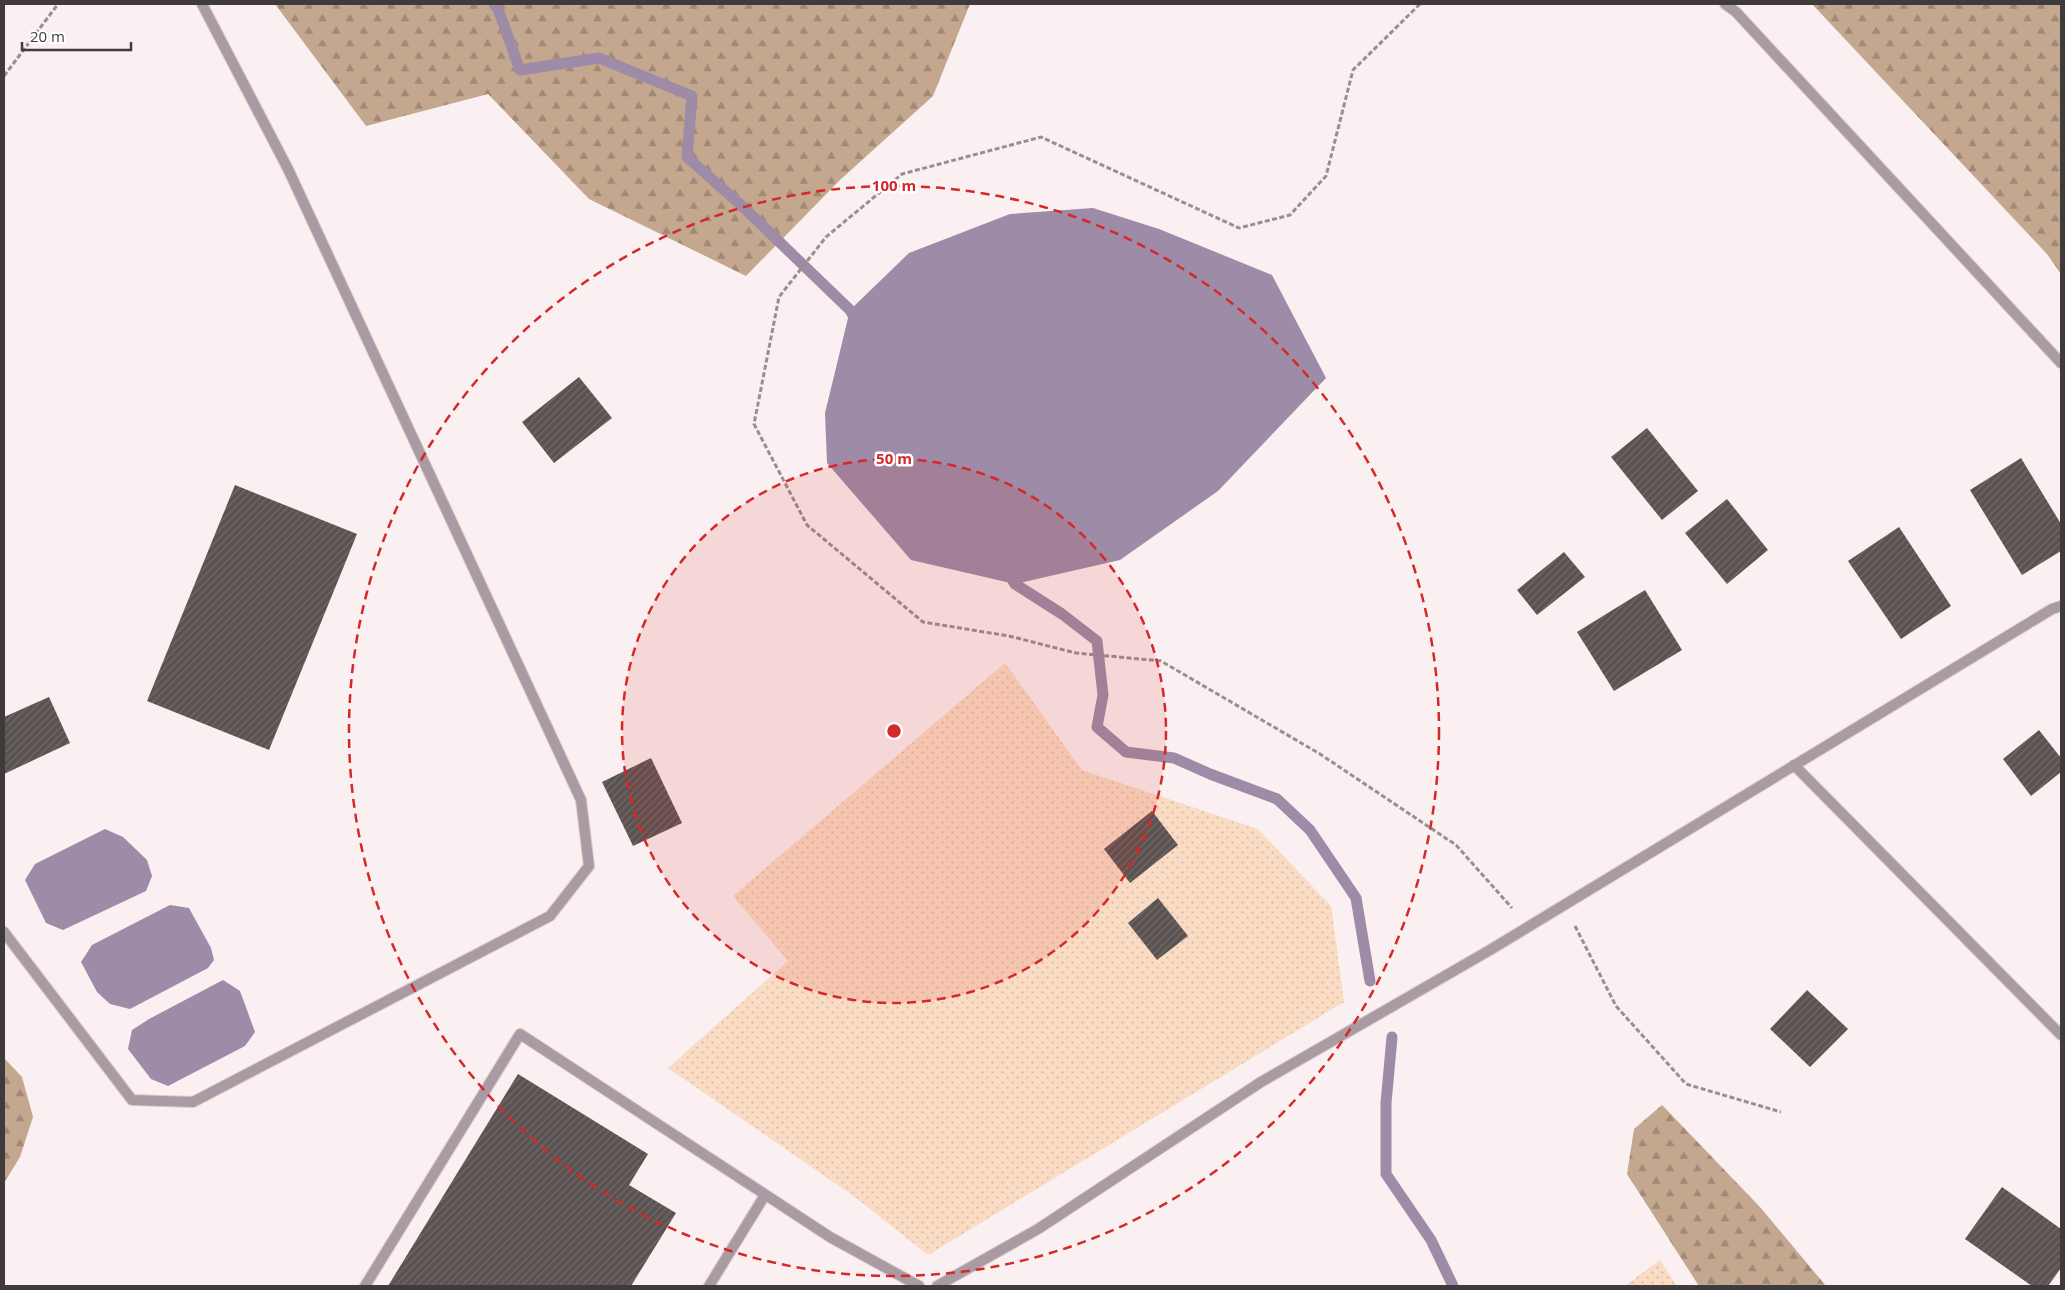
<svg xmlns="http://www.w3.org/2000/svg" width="2065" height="1290" font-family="'Open Sans',sans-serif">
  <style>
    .green { fill: url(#green-dots) }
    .forest { fill: url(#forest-firs) }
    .water { fill: #9e8ba8 }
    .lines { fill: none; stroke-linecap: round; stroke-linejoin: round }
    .stream { stroke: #9e8ba8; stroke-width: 11 }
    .building { fill: url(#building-hatch) }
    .lane-casing { stroke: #d5cbcd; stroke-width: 12 }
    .street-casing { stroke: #d5cbcd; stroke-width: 12 }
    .path { stroke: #979091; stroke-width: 3; stroke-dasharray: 5 2.5; stroke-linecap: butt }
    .lane { stroke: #a99aa3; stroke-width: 10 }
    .street { stroke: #a99aa3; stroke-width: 10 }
    .ring { fill: none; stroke: #d62828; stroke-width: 2.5; stroke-dasharray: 9 6 }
    .centre { fill: #d62828; stroke: #fff; stroke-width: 2.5 }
    .ring-label { font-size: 15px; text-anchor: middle; font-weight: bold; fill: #d62828; stroke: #fff; stroke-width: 5; stroke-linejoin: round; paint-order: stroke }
  </style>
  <defs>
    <pattern id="green-dots" width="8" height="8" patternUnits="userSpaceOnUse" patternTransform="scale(1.25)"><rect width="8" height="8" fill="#fadbc3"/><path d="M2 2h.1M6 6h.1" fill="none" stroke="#d7bda8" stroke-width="1.8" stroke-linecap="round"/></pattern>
    <pattern id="forest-firs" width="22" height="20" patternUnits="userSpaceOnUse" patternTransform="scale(1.25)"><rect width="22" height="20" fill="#c4a78f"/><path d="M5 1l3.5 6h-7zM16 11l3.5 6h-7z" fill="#a18976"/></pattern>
    <pattern id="building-hatch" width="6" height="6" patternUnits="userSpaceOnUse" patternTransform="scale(1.25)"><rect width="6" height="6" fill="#5b5351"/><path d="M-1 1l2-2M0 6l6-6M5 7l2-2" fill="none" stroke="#706a68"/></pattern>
  </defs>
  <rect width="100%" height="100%" fill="#faeff1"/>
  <!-- green -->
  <g class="green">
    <polygon points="1005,663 1082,770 1258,829 1331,906 1344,1002 928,1255 855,1197 668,1068 788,961 733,896"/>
    <polygon points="1660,1260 1677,1286 1625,1286"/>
  </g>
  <!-- forest -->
  <g class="forest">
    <polygon points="275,4 970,4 933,96 840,180 746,276 589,199 488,94 366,126"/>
    <polygon points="1812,4 2061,4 2061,274 2047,254"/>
    <polygon points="4,1058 22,1077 33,1117 20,1157 4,1183"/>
    <polygon points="1662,1105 1760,1207 1826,1286 1699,1286 1627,1174 1634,1129"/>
  </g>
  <!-- water -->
  <g class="water">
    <polygon points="1093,208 1159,229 1272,275 1326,378 1218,491 1120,560 1015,584 911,560 827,463 825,413 850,310 909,253 1010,214"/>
    <polygon points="105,829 123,837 147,860 152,876 146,891 63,930 46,923 25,880 35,864"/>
    <polygon points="170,905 189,908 211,948 214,960 208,968 130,1009 110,1004 97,992 81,962 92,945"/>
    <polygon points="223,980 240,991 255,1032 245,1046 168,1086 151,1079 128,1049 132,1030 149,1019"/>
  </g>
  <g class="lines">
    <!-- stream -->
    <g class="stream">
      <polyline points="494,4 498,9 520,70 599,58 692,96 687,157 742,206 850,310 857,322"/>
      <polyline points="1007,571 1015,584 1062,614 1097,641 1103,695 1097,727 1126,752 1174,758 1210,774 1277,799 1310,830 1356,898 1370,981"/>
      <polyline points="1392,1037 1386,1103 1386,1174 1431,1240 1453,1286"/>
    </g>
  </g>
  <!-- building -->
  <g class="building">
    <polygon points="579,377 612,418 554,463 522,422"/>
    <polygon points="1647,428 1698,491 1662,520 1611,457"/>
    <polygon points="2021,458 2061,524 2061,551 2022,575 1970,490"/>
    <polygon points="235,485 357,534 269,750 147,701"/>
    <polygon points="1727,499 1768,550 1727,584 1685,533"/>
    <polygon points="1899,527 1951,606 1901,639 1848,561"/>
    <polygon points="1564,552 1585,577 1537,615 1517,590"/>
    <polygon points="1645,590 1682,650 1614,691 1577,632"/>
    <polygon points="49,697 70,743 4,774 4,717"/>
    <polygon points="2039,730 2061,758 2061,772 2031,796 2003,759"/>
    <polygon points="651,758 682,823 633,846 602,782"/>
    <polygon points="1152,811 1178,845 1130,883 1104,849"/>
    <polygon points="1158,898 1188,936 1157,960 1128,923"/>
    <polygon points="1807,990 1848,1029 1810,1067 1770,1029"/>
    <polygon points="518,1074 648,1154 629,1185 676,1213 631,1286 388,1286"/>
    <polygon points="2002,1187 2061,1229 2061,1268 2048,1286 2032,1286 1965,1239"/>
  </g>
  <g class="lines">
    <!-- lane casing -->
    <g class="lane-casing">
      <g id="lane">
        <polyline points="1725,4 1736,12 2061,363"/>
        <polyline points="1794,765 2061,1035"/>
        <polyline points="4,932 132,1100 193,1102 550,916 589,866 581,800 288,169 202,4"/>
        <polyline points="365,1286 520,1034 830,1237 919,1286"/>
        <polyline points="709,1286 765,1195"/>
      </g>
    </g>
    <!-- street casing -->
    <g class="street-casing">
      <polyline id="street" points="937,1286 1038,1229 1261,1082 1490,950 2052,609 2061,606"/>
    </g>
    <!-- path -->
    <g class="path">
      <polyline points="1420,4 1353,70 1326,176 1290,215 1239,228 1041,137 902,174 826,237 779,297 754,424 807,525 923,622 1009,636 1076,653 1161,661 1320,754 1456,845 1512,908"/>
      <polyline points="4,76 58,4"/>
      <polyline points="1575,926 1616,1006 1686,1084 1781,1112"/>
    </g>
    <!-- lane -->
    <use href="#lane" class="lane"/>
    <!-- street -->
    <use href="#street" class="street"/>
  </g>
  <!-- distance rings -->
  <circle cx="894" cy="731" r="272" fill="#d62828" fill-opacity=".12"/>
  <g class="ring">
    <circle cx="894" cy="731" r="272"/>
    <circle cx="894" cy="731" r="545"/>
  </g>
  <circle cx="894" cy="731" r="8" class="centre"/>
  <g class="ring-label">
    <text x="894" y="191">100 m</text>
    <text x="894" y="464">50 m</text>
  </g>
  <!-- border -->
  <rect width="2065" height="1290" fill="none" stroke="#3f3b3c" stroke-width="10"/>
  <!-- scale -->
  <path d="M22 42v8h109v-8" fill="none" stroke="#3f3b3c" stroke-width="2.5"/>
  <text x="30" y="42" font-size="15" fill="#3f3b3c" stroke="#ffffff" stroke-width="4" paint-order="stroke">20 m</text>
</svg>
